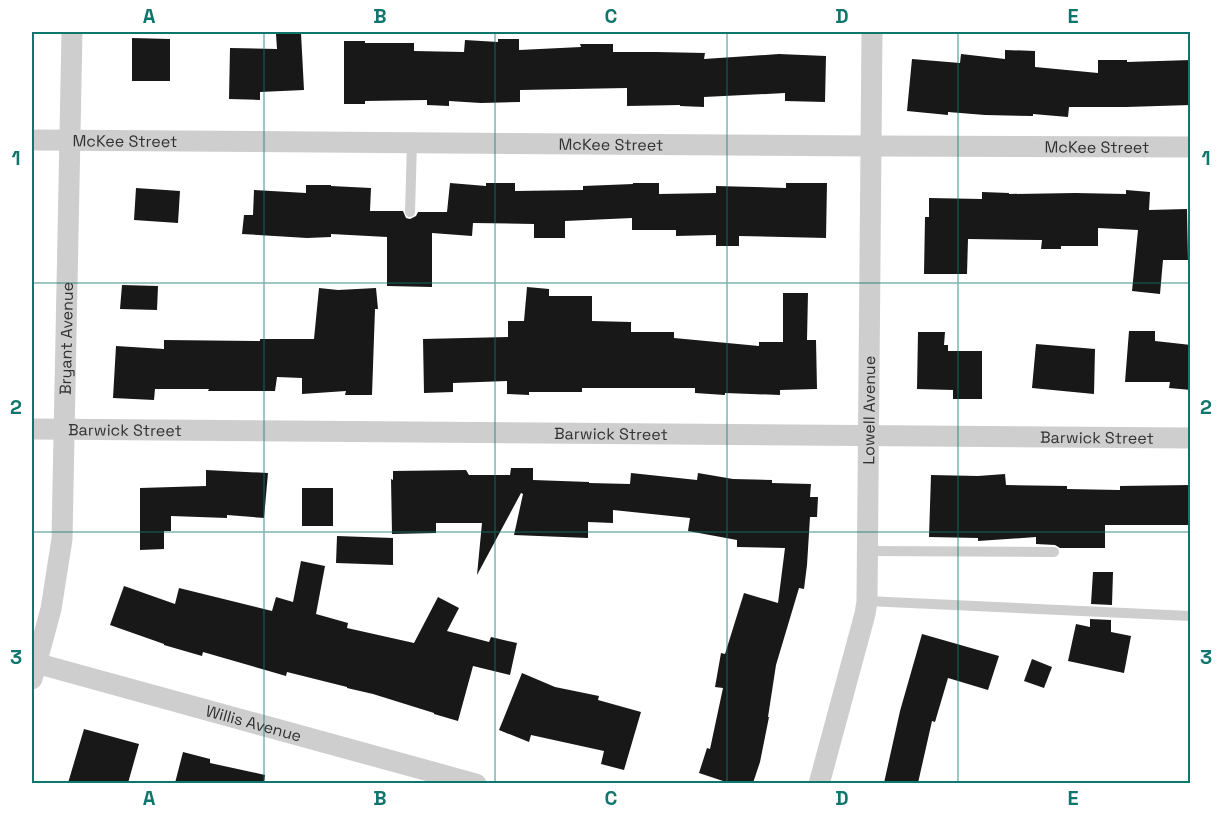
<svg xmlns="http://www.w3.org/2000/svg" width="1222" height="815" font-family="'Space Grotesk',sans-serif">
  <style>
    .building { fill: #181818 }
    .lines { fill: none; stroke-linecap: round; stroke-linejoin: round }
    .service { stroke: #cecece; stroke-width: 10 }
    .minor { stroke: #cecece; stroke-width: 21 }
    .grid { fill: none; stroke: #0f766e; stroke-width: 1.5; stroke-opacity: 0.55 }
    .labels { text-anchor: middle; stroke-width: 6; stroke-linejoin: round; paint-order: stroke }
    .street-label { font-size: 16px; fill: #313131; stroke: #fff }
    .neatline { fill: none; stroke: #0f766e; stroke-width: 2 }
    .grid-label { font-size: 20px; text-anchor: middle; font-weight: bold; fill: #0f766e }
  </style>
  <rect width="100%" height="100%" fill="#fff"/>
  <!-- building -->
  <g class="building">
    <polygon points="301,33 304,90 260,92 260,100 229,99 230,48 277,49 276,34"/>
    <polygon points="132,38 170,39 170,81 132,81"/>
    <polygon points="498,39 519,39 519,50 581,47 580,44 613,44 613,52 657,52 705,53 704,59 779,54 826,56 825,102 785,101 785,93 704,97 704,107 680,106 680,105 627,106 627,88 520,90 520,102 481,103 449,101 449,106 427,105 427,100 365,101 365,104 344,104 344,41 365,41 365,43 414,43 414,51 464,52 465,40 498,42"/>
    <polygon points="1005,50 1035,51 1035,67 1098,73 1098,60 1127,60 1127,62 1191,60 1191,105 1126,107 1069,107 1068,117 1033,114 1033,116 985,115 948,112 948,115 907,111 912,59 960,63 961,54 1005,59"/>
    <polygon points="450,183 486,186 486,183 515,183 515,191 583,190 583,186 633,184 633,183 659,183 659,194 716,193 716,186 786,188 786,183 827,183 826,238 739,236 739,246 716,246 716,235 676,236 676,230 632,230 632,218 565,221 565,238 534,238 534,224 473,223 472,236 432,233 432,287 387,286 387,237 331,234 331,237 307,238 242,234 244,215 253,215 254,190 306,193 306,185 331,185 331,186 371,188 370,211 403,211 406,218 410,219 416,216 418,212 447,212"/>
    <polygon points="136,188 180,191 178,223 134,220"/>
    <polygon points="1126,190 1150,192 1149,210 1187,209 1188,260 1163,260 1160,294 1132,291 1138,230 1098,228 1098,246 1061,246 1061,249 1041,249 1042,240 968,239 967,274 924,274 925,217 929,217 929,198 982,199 982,192 1009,193 1009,194 1075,193 1126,194"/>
    <polygon points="122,285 158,286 157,310 120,309"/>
    <polygon points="527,287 549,289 549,296 592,296 592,321 631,322 631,332 674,332 674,338 759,346 759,342 783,342 783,293 808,293 807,340 816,340 817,389 780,390 780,395 725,393 725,395 695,393 695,388 582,388 582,392 529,392 529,395 507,394 507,381 453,383 453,392 424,393 423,339 508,337 508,321 524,321"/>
    <polygon points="319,288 338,290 376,288 378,309 375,309 372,395 345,395 346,391 302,394 302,378 277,377 275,391 208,391 209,389 155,389 154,400 113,398 116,346 164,349 164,340 260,341 260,339 314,339"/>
    <polygon points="1129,331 1155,331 1155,341 1191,345 1191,390 1169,388 1170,382 1125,382"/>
    <polygon points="918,332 945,332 944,345 948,345 948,351 982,351 982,399 953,399 953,390 917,389"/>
    <polygon points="1036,344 1095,349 1094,394 1032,388"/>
    <polygon points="511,468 533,468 533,480 589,482 589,483 630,484 631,473 697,480 698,473 733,479 772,480 772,483 811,484 810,497 818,497 817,517 810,517 807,565 804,589 799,588 776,665 768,717 769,717 760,762 753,783 729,783 699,773 707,748 710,749 723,688 715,687 721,653 725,654 744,593 778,603 785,548 737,547 737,540 688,531 690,518 613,510 613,523 588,522 588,538 514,535 523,494 521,493 477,575 482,523 436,523 436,533 392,534 391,479 393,480 393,471 466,470 469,475 510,475"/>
    <polygon points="206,470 268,473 264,518 227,515 227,518 171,516 171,531 164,531 164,549 140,550 140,488 206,486"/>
    <polygon points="1005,474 1006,485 1067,486 1067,489 1120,490 1120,486 1191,485 1191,525 1105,525 1105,548 1060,548 1055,545 1036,544 1036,537 978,541 978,538 929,537 931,475 978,476"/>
    <rect x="302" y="488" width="31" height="38"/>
    <polygon points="337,536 393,538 393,565 336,563"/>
    <polygon points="301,561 325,566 316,614 348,623 347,628 414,643 438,597 459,608 447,631 489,642 491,637 517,643 510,675 473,666 458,721 434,714 434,713 373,694 347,688 347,687 287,672 286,676 203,652 202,656 164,645 164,644 110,625 124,586 175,604 179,588 272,611 276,597 293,602"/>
    <polygon points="1093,572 1113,572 1112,605 1091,604"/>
    <polygon points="1090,619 1111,620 1111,632 1131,636 1124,673 1068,661 1076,624 1090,627"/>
    <polygon points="922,634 999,656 988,690 948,678 935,722 932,721 918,783 884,783 900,711"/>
    <polygon points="1032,659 1052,667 1044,688 1024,681"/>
    <polygon points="522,673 555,687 599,696 598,700 641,712 624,770 601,764 604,751 531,735 529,742 499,730"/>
    <polygon points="84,729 139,744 128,783 68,783"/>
    <polygon points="183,752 210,759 210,763 265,775 264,783 175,783"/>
  </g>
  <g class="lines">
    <!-- service -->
    <g class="service">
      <polyline points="410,212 412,142"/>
      <polyline points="866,551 1054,552"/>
      <polyline points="867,601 1190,616"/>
    </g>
    <!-- minor -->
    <g class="minor">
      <path id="s1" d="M32,140L870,146L1190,147"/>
      <path id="s2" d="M32,429L1190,438"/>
      <path id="s3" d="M32,662L476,784"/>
      <path id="s4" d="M32,679L51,609L62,539L72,32"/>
      <path id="s5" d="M819,784L865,614L867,601L872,32"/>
    </g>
  </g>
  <!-- grid -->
  <path class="grid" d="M264,32V784M495,32V784M727,32V784M958,32V784M32,283H1190M32,532H1190"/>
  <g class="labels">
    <!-- street labels -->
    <g class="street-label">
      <text dy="6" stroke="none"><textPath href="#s1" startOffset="93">McKee Street</textPath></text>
      <text dy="6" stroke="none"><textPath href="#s1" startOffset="579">McKee Street</textPath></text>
      <text dy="6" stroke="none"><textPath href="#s1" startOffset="1065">McKee Street</textPath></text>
      <text dy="6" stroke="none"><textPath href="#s4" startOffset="344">Bryant Avenue</textPath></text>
      <text dy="6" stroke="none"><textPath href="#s5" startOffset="380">Lowell Avenue</textPath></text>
      <text dy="6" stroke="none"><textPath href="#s2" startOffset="93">Barwick Street</textPath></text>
      <text dy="6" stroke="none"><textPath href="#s2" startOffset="579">Barwick Street</textPath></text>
      <text dy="6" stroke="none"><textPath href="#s2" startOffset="1065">Barwick Street</textPath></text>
      <text dy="6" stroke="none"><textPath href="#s3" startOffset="230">Willis Avenue</textPath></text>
    </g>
  </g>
  <!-- border -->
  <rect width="1222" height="815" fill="none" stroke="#ffffff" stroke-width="66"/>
  <rect x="33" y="33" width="1156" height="749" class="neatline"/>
  <g class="grid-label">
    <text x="149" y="23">A</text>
    <text x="380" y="23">B</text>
    <text x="611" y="23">C</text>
    <text x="842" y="23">D</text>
    <text x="1073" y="23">E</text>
    <text x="16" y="165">1</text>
    <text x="1206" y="165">1</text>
    <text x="16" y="414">2</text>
    <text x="1206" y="414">2</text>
    <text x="16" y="664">3</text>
    <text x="1206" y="664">3</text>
    <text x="149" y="805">A</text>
    <text x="380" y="805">B</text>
    <text x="611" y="805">C</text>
    <text x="842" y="805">D</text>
    <text x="1073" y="805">E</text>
  </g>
</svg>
